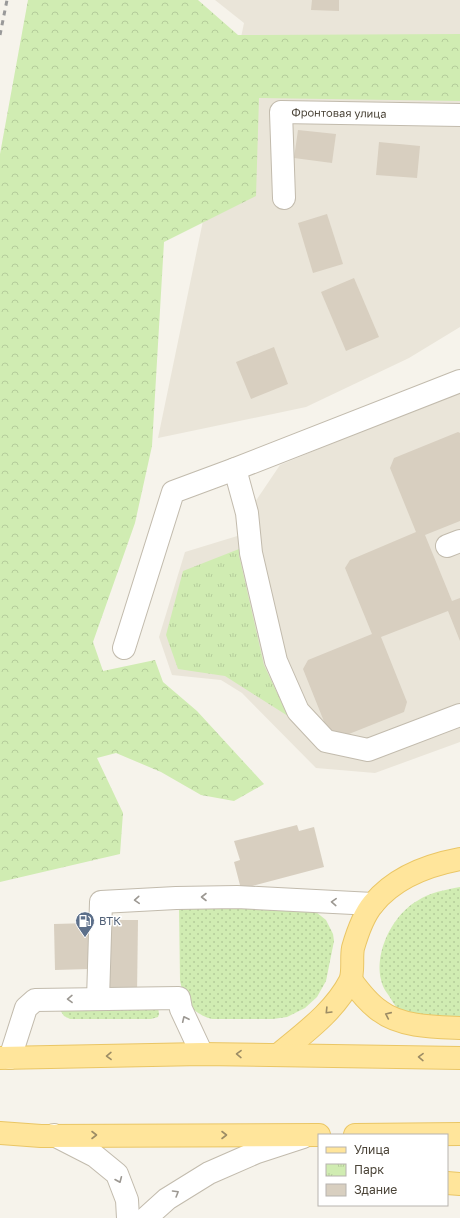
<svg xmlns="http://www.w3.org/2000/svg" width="460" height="1218" font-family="'Golos Text',sans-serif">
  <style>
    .residential { fill: #eae5d9 }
    .grass { fill: url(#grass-dots) }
    .forest { fill: url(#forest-crowns) }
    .park { fill: url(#park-tufts) }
    .building { fill: #d8cfc0 }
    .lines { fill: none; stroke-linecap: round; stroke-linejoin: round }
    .minor-casing { stroke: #c2bbad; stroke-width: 24 }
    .major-casing { stroke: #eac665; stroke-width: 24 }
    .minor { stroke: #fff; stroke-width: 22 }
    .major { stroke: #ffe59b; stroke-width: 22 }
    .rail { stroke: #999; stroke-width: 3; stroke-dasharray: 5 5; stroke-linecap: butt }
    .oneway { stroke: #9c9892 }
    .oneway2 { stroke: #9c8c65 }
    .labels { text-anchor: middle; stroke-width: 3; stroke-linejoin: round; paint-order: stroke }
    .street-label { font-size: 11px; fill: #4b4438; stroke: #fff }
    .service-label { font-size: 11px; fill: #4e5e75; stroke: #fff; text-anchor: start }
  </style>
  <defs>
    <pattern id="grass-dots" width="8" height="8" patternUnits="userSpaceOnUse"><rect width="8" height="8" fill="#d0ecb2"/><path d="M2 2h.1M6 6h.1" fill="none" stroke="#b4cc9a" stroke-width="1.8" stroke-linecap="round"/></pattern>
    <pattern id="forest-crowns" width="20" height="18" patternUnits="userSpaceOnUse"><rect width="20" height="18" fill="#d0ecb2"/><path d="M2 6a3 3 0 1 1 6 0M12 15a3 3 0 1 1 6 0" fill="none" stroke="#b4cc9a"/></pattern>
    <pattern id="park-tufts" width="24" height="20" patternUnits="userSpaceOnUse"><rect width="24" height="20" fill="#d0ecb2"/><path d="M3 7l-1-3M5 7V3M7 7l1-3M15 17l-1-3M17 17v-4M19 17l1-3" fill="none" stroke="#b4cc9a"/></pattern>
  </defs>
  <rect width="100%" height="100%" fill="#f6f3eb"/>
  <!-- residential -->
  <g class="residential">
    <polygon points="215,0 460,0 460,327 409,358 306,407 158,438 244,23"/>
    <polygon points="460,390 460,742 375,773 316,768 242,693 221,680 172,675 159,637 185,552 257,530 251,508 280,465"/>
  </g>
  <!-- grass -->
  <g class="grass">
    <path d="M460,887V1018C447,1017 434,1016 420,1015C416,1014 410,1015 405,1014C397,1011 392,1000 387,993C368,965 389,917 417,901C430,892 445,890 460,887Z"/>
    <path d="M179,906L282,907L316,912L326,920L333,934L334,941L326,981L317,997L305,1008L287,1017L273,1019H212C192,1014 183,999 180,980Z"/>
    <polygon points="158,1007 159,1014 158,1017 151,1019 70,1019 64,1016 60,1010"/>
  </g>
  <!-- forest -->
  <polygon class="forest" points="28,0 198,0 238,35 460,34 460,101 259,98 256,196 164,242 152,446 135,523 93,642 103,671 155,660 163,682 197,711 264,784 234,801 201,795 161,772 116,753 97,758 123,813 120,854 0,882 0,154"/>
  <!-- park -->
  <polygon class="park" points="239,549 239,555 264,665 288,716 225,676 178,669 166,635 183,571"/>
  <!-- building -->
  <g class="building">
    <polygon points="312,0 339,0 339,11 311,10"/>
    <polygon points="298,130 336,134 332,163 294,158"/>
    <polygon points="379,142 420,146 417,178 376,175"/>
    <polygon points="327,214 343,264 313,273 298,223"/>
    <polygon points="354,278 379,337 346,351 321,292"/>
    <polygon points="274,347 288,384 251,399 236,362"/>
    <polygon points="458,432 460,433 460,521 425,535 452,601 460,598 460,641 448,611 381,637 407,702 404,712 339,738 329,734 303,669 308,660 372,634 345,568 350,560 416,532 390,468 394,458"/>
    <polygon points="297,825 299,831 314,827 324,867 241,889 234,862 240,860 234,841"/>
    <polygon points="104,920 138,920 137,994 104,994"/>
    <polygon points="89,923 90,969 55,970 54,924"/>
  </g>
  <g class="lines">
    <!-- minor casing -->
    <g class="minor-casing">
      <g id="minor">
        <path id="s1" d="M284,198L281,112L460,115"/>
        <polyline points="235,469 247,513 251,553 276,661 298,711 326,741 368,750 460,715"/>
        <polyline points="447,546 460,541"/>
        <polyline points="124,648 173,492 235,469 460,381"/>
        <polyline points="98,999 101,902 176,898 237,897 373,904"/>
        <polyline points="10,1058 26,1008 35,1000 179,998 181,1009 202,1054"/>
        <polyline points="54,1135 95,1156 117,1174 127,1200 128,1218"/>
        <polyline points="146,1218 167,1199 209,1173 257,1152 303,1137"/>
      </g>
    </g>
    <!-- major casing -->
    <g class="major-casing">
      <g id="major">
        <path d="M351,980C359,991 368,1003 380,1011C401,1027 435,1027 460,1028"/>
        <path d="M278,1055C304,1033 334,1012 350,981C354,972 351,958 353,948C357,934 363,916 373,904C394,878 428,865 460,859"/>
        <polyline points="0,1058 202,1054 460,1058"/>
        <polyline points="0,1133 41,1136 319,1135"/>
        <polyline points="355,1135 460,1134"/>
        <polyline points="447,1183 460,1184"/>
      </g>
    </g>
    <!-- minor -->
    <use href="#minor" class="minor"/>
    <!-- major -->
    <use href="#major" class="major"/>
    <!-- rail -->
    <polyline class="rail" points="0,35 7,0"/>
  </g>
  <!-- one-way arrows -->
  <defs><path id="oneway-chevron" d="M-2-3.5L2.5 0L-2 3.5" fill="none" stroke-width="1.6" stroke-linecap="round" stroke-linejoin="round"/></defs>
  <g class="oneway">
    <use href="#oneway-chevron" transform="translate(204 897) rotate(180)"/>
    <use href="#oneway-chevron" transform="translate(137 900) rotate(176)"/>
    <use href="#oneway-chevron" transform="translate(334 902) rotate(-177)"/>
    <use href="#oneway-chevron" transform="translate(70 999) rotate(179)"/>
    <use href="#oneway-chevron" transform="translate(185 1019) rotate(-115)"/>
    <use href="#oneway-chevron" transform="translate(119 1180) rotate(67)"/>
    <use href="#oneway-chevron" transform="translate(176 1193) rotate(-31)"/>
  </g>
  <g class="oneway2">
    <use href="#oneway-chevron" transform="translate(328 1011) rotate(134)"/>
    <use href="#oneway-chevron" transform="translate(388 1015) rotate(-156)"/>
    <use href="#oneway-chevron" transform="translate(239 1054) rotate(-179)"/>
    <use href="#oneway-chevron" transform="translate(109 1056) rotate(179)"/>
    <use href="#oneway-chevron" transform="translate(421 1057) rotate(-179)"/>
    <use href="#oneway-chevron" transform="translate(94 1135)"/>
    <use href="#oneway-chevron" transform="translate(224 1135)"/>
  </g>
  <!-- icons -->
  <defs>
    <g id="fuel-pin" transform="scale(1)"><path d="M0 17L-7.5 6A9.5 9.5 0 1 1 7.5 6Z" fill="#5c6f8a" stroke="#fff"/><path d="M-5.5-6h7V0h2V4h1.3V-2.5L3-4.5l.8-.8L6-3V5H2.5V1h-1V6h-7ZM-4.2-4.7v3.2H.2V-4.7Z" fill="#fff"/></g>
  </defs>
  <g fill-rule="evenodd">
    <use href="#fuel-pin" x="85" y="921"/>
  </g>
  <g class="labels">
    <!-- street labels -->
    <g class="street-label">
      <text dy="4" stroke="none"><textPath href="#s1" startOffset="144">Фронтовая улица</textPath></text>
    </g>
    <!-- service labels -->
    <g class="service-label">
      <text x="99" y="925">ВТК</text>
    </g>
  </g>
  <!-- legend -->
  <rect x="318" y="1134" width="130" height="72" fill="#ffffff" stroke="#b7b4af"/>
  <rect x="326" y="1147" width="20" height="6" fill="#ffe59b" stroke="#b7b4af"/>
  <text x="354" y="1154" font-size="12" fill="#4b4438">Улица</text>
  <rect x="326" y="1164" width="20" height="12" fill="url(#park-tufts)" stroke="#b7b4af"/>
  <text x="354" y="1174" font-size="12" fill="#4b4438">Парк</text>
  <rect x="326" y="1184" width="20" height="12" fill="#d8cfc0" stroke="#b7b4af"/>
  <text x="354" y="1194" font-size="12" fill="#4b4438">Здание</text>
</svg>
